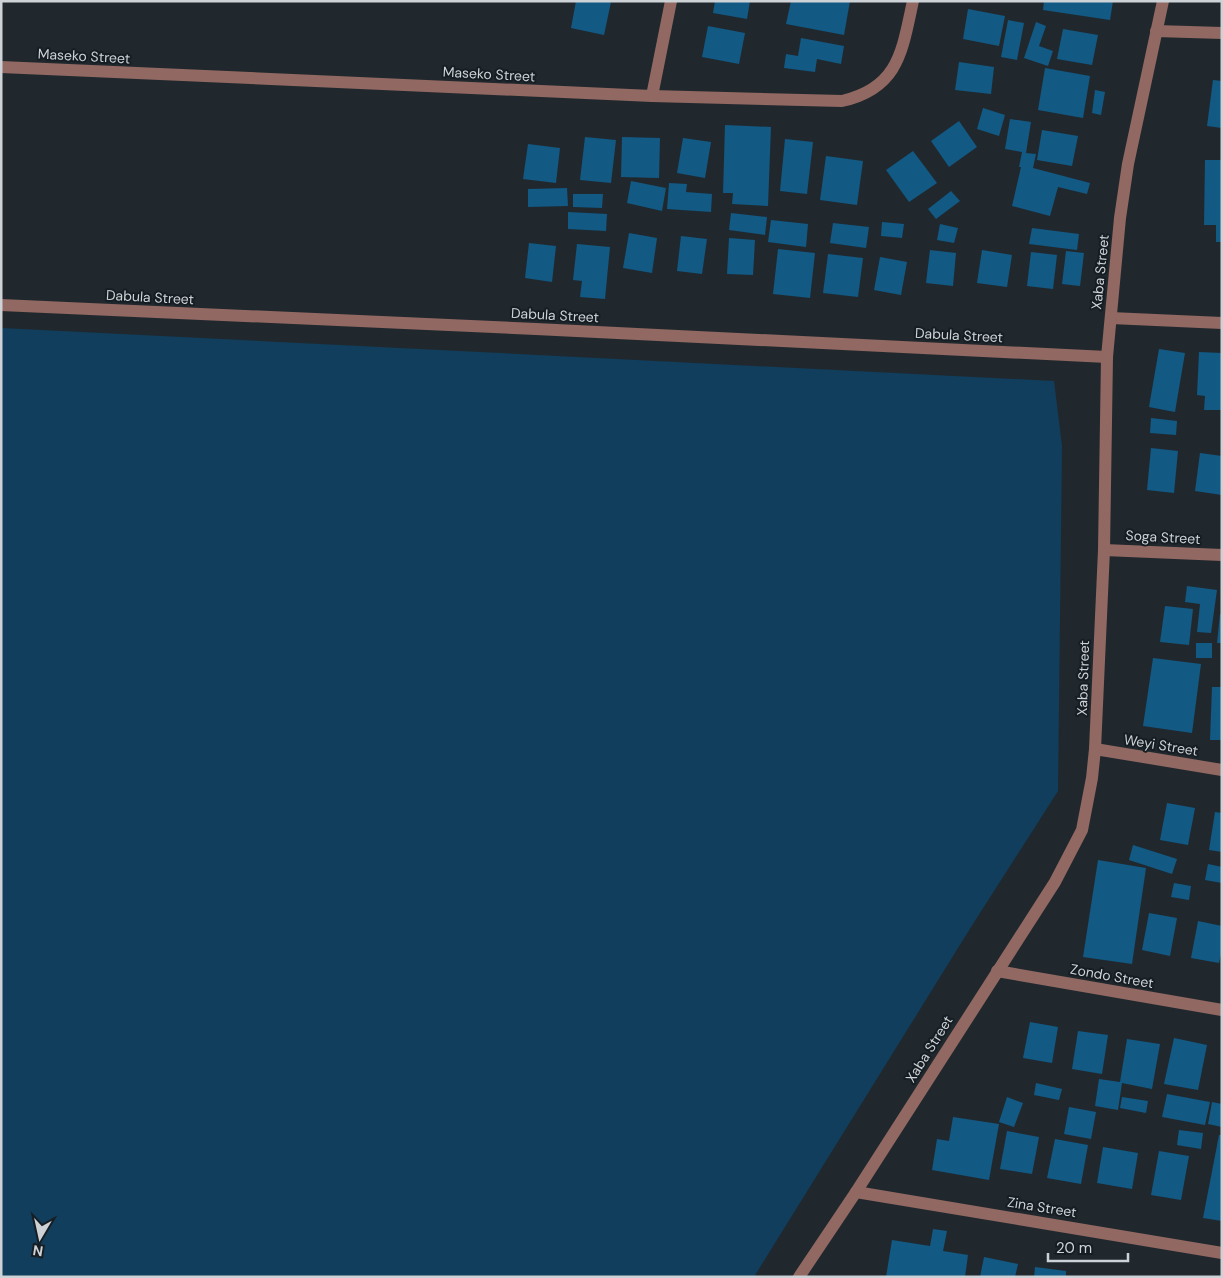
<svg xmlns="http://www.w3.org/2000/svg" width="1223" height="1278" font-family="'DM Sans',sans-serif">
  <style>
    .green { fill: #113e5c }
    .building { fill: #125984 }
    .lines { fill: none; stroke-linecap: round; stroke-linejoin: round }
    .minor { stroke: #916862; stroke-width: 12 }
    .labels { text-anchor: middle; stroke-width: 4; stroke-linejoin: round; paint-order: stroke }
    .street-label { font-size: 14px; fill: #cdd2d6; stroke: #161e24 }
  </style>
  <rect width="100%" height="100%" fill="#20282e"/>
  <!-- green -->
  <polygon class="green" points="1,328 1054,381 1062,446 1058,791 971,927 754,1277 1,1277"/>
  <!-- building -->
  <g class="building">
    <polygon points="576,1 611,2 604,35 571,28"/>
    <polygon points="715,1 750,1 747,19 713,13"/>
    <polygon points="791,1 850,1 844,35 786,24"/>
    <polygon points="1044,1 1113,1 1110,20 1043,10"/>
    <polygon points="968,9 1005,16 999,46 963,39"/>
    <polygon points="1008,20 1024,23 1017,60 1001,57"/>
    <polygon points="1036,22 1046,26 1039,46 1053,51 1048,66 1024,58"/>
    <polygon points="708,26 745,33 739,64 702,57"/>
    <polygon points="1063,29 1098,35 1092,65 1057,59"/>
    <polygon points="801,38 844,46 841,64 817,59 815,72 784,68 786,54 798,56"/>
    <polygon points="959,62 994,67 991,94 955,90"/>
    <polygon points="1045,68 1090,76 1083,118 1038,110"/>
    <polygon points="1213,80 1222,81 1222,128 1207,126"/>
    <polygon points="1095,90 1105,92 1101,115 1092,113"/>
    <polygon points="983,108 1005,115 999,136 977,129"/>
    <polygon points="1010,119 1031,122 1026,153 1036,154 1033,168 1090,183 1087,194 1058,187 1050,216 1012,206 1021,167 1019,167 1022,152 1005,149"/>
    <polygon points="959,121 977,147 949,167 931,141"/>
    <polygon points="725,125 771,127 768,206 732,204 733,193 723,193"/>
    <polygon points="1042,130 1078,136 1072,166 1037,160"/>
    <polygon points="585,137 616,140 611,183 580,180"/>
    <polygon points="622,137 660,138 659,178 621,177"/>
    <polygon points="683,138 711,142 705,178 677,173"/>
    <polygon points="785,139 813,142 807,194 780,191"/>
    <polygon points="528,144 560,148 556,183 523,179"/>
    <polygon points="913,151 937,183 909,202 886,170"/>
    <polygon points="826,156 863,161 857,205 820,200"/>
    <polygon points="1205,160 1222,160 1222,242 1216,242 1216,225 1204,225"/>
    <polygon points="631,181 666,188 662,211 627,203"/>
    <polygon points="669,183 687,184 686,192 712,194 711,212 667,209"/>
    <polygon points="567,188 568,206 528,207 528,189"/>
    <polygon points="951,191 960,201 936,219 928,209"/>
    <polygon points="573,194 603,194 602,208 573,207"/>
    <polygon points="568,212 607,214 606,231 568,229"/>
    <polygon points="731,213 767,217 765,235 729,230"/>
    <polygon points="771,220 808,224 806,247 768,242"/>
    <polygon points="882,222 904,224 902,238 881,236"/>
    <polygon points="833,223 869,227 866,248 830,243"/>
    <polygon points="940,224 958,228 954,243 937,240"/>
    <polygon points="1032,228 1079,234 1077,250 1029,244"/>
    <polygon points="629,233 657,238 652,273 623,268"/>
    <polygon points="681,236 707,239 702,274 677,271"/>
    <polygon points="729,238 755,240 753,275 727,274"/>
    <polygon points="529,243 556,246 552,282 525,278"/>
    <polygon points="577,244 610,247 605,299 580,297 582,281 573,280"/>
    <polygon points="778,249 815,253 810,298 773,294"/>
    <polygon points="930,250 956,253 953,286 926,283"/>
    <polygon points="982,250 1012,255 1007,287 977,283"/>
    <polygon points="1066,251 1084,253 1080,286 1062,284"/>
    <polygon points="1031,252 1057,255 1053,289 1027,286"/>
    <polygon points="828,254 863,258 858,297 823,293"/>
    <polygon points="880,257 907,262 901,295 874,290"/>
    <polygon points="1159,349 1185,353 1175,412 1149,407"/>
    <polygon points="1199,352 1222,353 1222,410 1204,410 1205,396 1197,395"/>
    <polygon points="1151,418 1177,421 1176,435 1150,433"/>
    <polygon points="1151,448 1178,451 1174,493 1147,490"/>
    <polygon points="1200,453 1222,456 1222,495 1195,491"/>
    <polygon points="1187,586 1217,590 1211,633 1197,632 1200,604 1185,602"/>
    <polygon points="1165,606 1193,609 1189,645 1160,642"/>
    <polygon points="1220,614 1222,614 1222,643 1217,643"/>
    <rect x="1196" y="643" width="16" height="15"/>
    <polygon points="1153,658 1201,664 1192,733 1143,726"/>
    <polygon points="1212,687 1222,687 1222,740 1210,740"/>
    <polygon points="1167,803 1195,808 1188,845 1160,840"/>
    <polygon points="1215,812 1222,813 1222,852 1209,850"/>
    <polygon points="1133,845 1177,859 1172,874 1129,860"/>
    <polygon points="1098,860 1146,868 1132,964 1083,957"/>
    <polygon points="1208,864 1222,867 1222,883 1205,880"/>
    <polygon points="1174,883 1191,886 1189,900 1171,897"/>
    <polygon points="1149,913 1177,918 1170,956 1142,950"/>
    <polygon points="1198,921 1222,926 1222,949 1219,963 1191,958"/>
    <polygon points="1030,1022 1058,1027 1052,1063 1023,1058"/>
    <polygon points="1078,1031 1108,1035 1102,1074 1072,1069"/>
    <polygon points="1174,1038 1207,1045 1198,1090 1164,1084"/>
    <polygon points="1127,1039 1160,1044 1152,1089 1122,1083 1118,1110 1095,1106 1099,1079 1120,1082"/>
    <polygon points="1036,1083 1062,1089 1059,1100 1034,1095"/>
    <polygon points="1167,1094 1210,1102 1205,1125 1162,1117"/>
    <polygon points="1007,1097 1023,1103 1014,1127 999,1122"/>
    <polygon points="1122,1097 1148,1101 1146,1113 1120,1108"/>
    <polygon points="1212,1102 1222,1104 1222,1127 1208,1124"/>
    <polygon points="1069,1107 1096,1112 1091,1139 1064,1134"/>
    <polygon points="953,1117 999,1124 989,1180 932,1170 937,1139 949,1141"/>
    <polygon points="1179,1130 1203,1133 1201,1149 1177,1145"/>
    <polygon points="1007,1131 1039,1137 1032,1174 1000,1169"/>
    <polygon points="1219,1135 1222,1135 1222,1221 1203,1218"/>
    <polygon points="1055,1139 1088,1145 1081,1184 1047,1178"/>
    <polygon points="1103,1147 1138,1153 1132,1189 1097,1183"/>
    <polygon points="1159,1151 1189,1156 1181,1200 1151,1195"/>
    <polygon points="933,1229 947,1231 943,1251 968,1255 965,1277 886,1277 892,1240 930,1246"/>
    <polygon points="984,1257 1018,1264 1015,1277 980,1277"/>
    <polygon points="1035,1267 1066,1271 1066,1277 1034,1277"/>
  </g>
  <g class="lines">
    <!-- minor -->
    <g class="minor">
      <polyline points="1156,31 1222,33"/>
      <path d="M1,67L652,96L842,101C899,88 902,51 913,1"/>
      <polyline points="652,96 671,1"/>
      <polyline points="1,305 536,329 1107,357"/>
      <polyline points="1111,318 1222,323"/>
      <polyline points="1104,550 1222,555"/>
      <polyline points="1095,749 1222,770"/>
      <polyline points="997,971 1222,1010"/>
      <polyline points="856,1192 1222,1253"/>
      <polyline points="799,1277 856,1192 1055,882 1082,830 1092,778 1095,749 1104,550 1107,357 1120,218 1128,164 1163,1"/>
    </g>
  </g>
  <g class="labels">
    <!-- street labels -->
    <g class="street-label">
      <text transform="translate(84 56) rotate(3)" y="5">Maseko Street</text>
      <text transform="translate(489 74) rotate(3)" y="5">Maseko Street</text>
      <text transform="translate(1100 272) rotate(-84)" y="5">Xaba Street</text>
      <text transform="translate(150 297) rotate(3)" y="5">Dabula Street</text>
      <text transform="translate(555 315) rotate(3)" y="5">Dabula Street</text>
      <text transform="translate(959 335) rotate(3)" y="5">Dabula Street</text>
      <text transform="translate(1163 537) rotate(3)" y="5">Soga Street</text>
      <text transform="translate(1083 678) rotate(-88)" y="5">Xaba Street</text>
      <text transform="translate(1161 745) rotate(9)" y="5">Weyi Street</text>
      <text transform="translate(1112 976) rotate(10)" y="5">Zondo Street</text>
      <text transform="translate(929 1049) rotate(-58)" y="5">Xaba Street</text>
      <text transform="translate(1042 1207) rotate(9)" y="5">Zina Street</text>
    </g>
  </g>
  <!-- border -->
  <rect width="1223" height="1278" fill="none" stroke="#cdd2d6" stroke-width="5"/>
  <!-- north arrow -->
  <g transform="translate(40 1238) rotate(189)" stroke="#161e24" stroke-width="4" paint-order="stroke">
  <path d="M0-4L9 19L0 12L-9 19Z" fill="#cdd2d6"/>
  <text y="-8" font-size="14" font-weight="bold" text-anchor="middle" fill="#cdd2d6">N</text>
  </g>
  <!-- scale -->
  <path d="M1048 1253v8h80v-8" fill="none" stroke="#cdd2d6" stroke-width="2.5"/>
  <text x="1056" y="1253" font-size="15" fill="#cdd2d6" stroke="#161e24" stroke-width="4" paint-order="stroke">20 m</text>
</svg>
